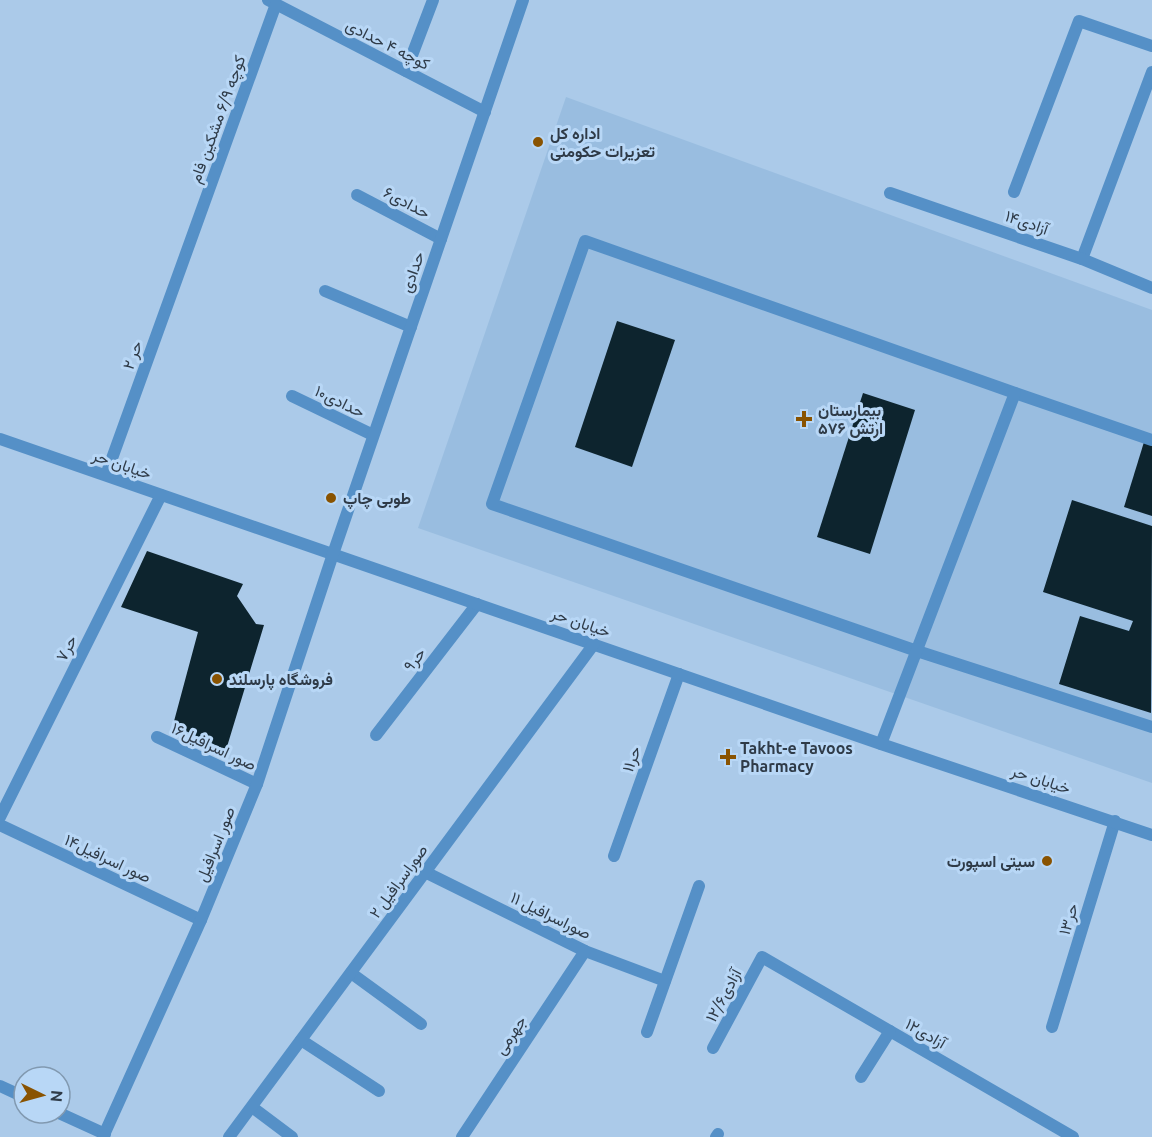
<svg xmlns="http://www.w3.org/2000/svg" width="1152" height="1137" font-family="Ubuntu,Vazirmatn,sans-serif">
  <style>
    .built { fill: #99bde0 }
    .building { fill: #0d242e }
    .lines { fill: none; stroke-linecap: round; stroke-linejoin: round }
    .service { stroke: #5590c7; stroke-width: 12 }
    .minor { stroke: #5590c7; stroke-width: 12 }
    .tertiary { stroke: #5590c7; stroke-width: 12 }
    .poi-dot { fill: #895301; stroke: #b8d7f6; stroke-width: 2 }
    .labels { text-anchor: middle; stroke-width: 6; stroke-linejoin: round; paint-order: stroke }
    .street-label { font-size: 16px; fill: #2f3b48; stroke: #b8d7f6 }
    .poi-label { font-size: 16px; font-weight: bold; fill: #2f3b48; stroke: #b8d7f6; text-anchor: start }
  </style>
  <rect width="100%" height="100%" fill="#abcae9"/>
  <!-- built -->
  <polygon class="built" points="566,97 1152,310 1152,783 418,528"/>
  <!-- building -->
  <g class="building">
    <polygon points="617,321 675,340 632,467 575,447"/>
    <polygon points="863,393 915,410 870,554 817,537"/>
    <polygon points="1144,442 1152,445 1152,516 1124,507"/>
    <polygon points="1072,500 1152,526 1151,713 1059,684 1080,616 1129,631 1133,621 1043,592"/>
    <polygon points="147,551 243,584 237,596 256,624 264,625 226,750 173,725 198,632 121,607"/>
  </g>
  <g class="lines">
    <!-- service -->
    <g class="service">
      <polyline points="1014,192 1079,21 1152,46"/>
      <polyline points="1082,259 1152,72"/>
      <polyline points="1152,440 1015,393 585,241 492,504 917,651 1152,727"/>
      <polyline points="881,744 1015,393"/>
    </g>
    <!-- minor -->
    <g class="minor">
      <polyline points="268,0 485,112"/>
      <polyline points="406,71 433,0"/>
      <polyline points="890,193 1082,259 1152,288"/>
      <polyline points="357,195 441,239"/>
      <polyline points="325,291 411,327"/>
      <polyline points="292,396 373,435"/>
      <polyline points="106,475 276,4"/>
      <polyline points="376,735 477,604"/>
      <polyline points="157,737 257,784"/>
      <polyline points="0,817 161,495"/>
      <polyline points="0,825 201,920"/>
      <polyline points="614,856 679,674"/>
      <polyline points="425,872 585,951 665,981"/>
      <polyline points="351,973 421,1024"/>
      <polyline points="1052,1027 1115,821"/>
      <polyline points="647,1032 699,886"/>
      <polyline points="301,1040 379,1091"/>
      <polyline points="713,1048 762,957 1073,1137"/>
      <polyline points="861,1077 890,1031"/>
      <polyline points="0,1086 24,1097"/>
      <polyline points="252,1107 292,1137"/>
      <polyline points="59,1113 105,1134"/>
      <polyline points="462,1137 585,951"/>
      <polyline points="716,1137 718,1134"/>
    </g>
    <!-- tertiary -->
    <g class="tertiary">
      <polyline points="0,439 881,744 1152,835"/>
      <polyline points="103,1137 201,920 257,784 333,554 523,0"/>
      <polyline points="229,1137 594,644"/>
    </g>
  </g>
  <!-- markers -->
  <g class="poi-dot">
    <circle cx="538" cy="142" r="6"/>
    <path d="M801 410h6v6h6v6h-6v6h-6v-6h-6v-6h6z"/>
    <circle cx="331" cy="498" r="6"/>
    <circle cx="217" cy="679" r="6"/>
    <path d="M725 748h6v6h6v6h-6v6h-6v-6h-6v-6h6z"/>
    <circle cx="1047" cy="861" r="6"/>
  </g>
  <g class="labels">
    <!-- street labels -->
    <g class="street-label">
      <text transform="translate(388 44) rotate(27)" y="6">کوچه ۴ حدادی</text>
      <text transform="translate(217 119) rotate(-70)" y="6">کوچه ۶/۹ مشکین فام</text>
      <text transform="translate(407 202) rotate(28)" y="6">۶حدادی</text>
      <text transform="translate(1027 222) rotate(19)" y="6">آزادی۱۴</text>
      <text transform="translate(412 272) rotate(-71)" y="6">حدادی</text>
      <text transform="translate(132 355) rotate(-70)" y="6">۲ حر</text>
      <text transform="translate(340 401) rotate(26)" y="6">حدادی۱۰</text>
      <text transform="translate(122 464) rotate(19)" y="6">خیابان حر</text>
      <text transform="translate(581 622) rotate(19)" y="6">خیابان حر</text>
      <text transform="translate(66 648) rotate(-63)" y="6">حر۷</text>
      <text transform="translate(414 659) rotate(-52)" y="6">حر۹</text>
      <text transform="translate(214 746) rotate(25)" y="6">صور اسرافیل۱۶</text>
      <text transform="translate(631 759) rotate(-70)" y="6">حر۱۱</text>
      <text transform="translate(1041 779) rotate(18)" y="6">خیابان حر</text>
      <text transform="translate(215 844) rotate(-68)" y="6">صور اسرافیل</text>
      <text transform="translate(108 858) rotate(25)" y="6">صور اسرافیل۱۴</text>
      <text transform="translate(398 881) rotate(-54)" y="6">صوراسرافیل ۲</text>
      <text transform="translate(551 915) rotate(26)" y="6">صوراسرافیل ۱۱</text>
      <text transform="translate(1068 919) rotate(-73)" y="6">حر۱۳</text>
      <text transform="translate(723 995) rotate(-62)" y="6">آزادی۱۲/۶</text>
      <text transform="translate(926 1033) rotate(30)" y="6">آزادی۱۲</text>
      <text transform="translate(510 1035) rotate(-56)" y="6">جهرمی</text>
    </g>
    <!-- poi labels -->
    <g class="poi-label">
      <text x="550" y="139">اداره کل<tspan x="550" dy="18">تعزیرات حکومتی</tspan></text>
      <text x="818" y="416">بیمارستان<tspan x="818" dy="18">۵۷۶ ارتش</tspan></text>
      <text x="343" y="504">طوبی چاپ</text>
      <text x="229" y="685">فروشگاه پارسلند</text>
      <text x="740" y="754">Takht-e Tavoos<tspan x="740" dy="18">Pharmacy</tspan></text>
      <text x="1035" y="867" text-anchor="end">سیتی اسپورت</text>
    </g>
  </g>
  <!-- north arrow -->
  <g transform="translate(42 1095) rotate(95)"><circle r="28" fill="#b8d7f6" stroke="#8199b0" stroke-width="1.5"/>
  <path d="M0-4.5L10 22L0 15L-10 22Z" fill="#895301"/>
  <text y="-9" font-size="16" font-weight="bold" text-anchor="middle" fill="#2f3b48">N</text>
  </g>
</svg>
